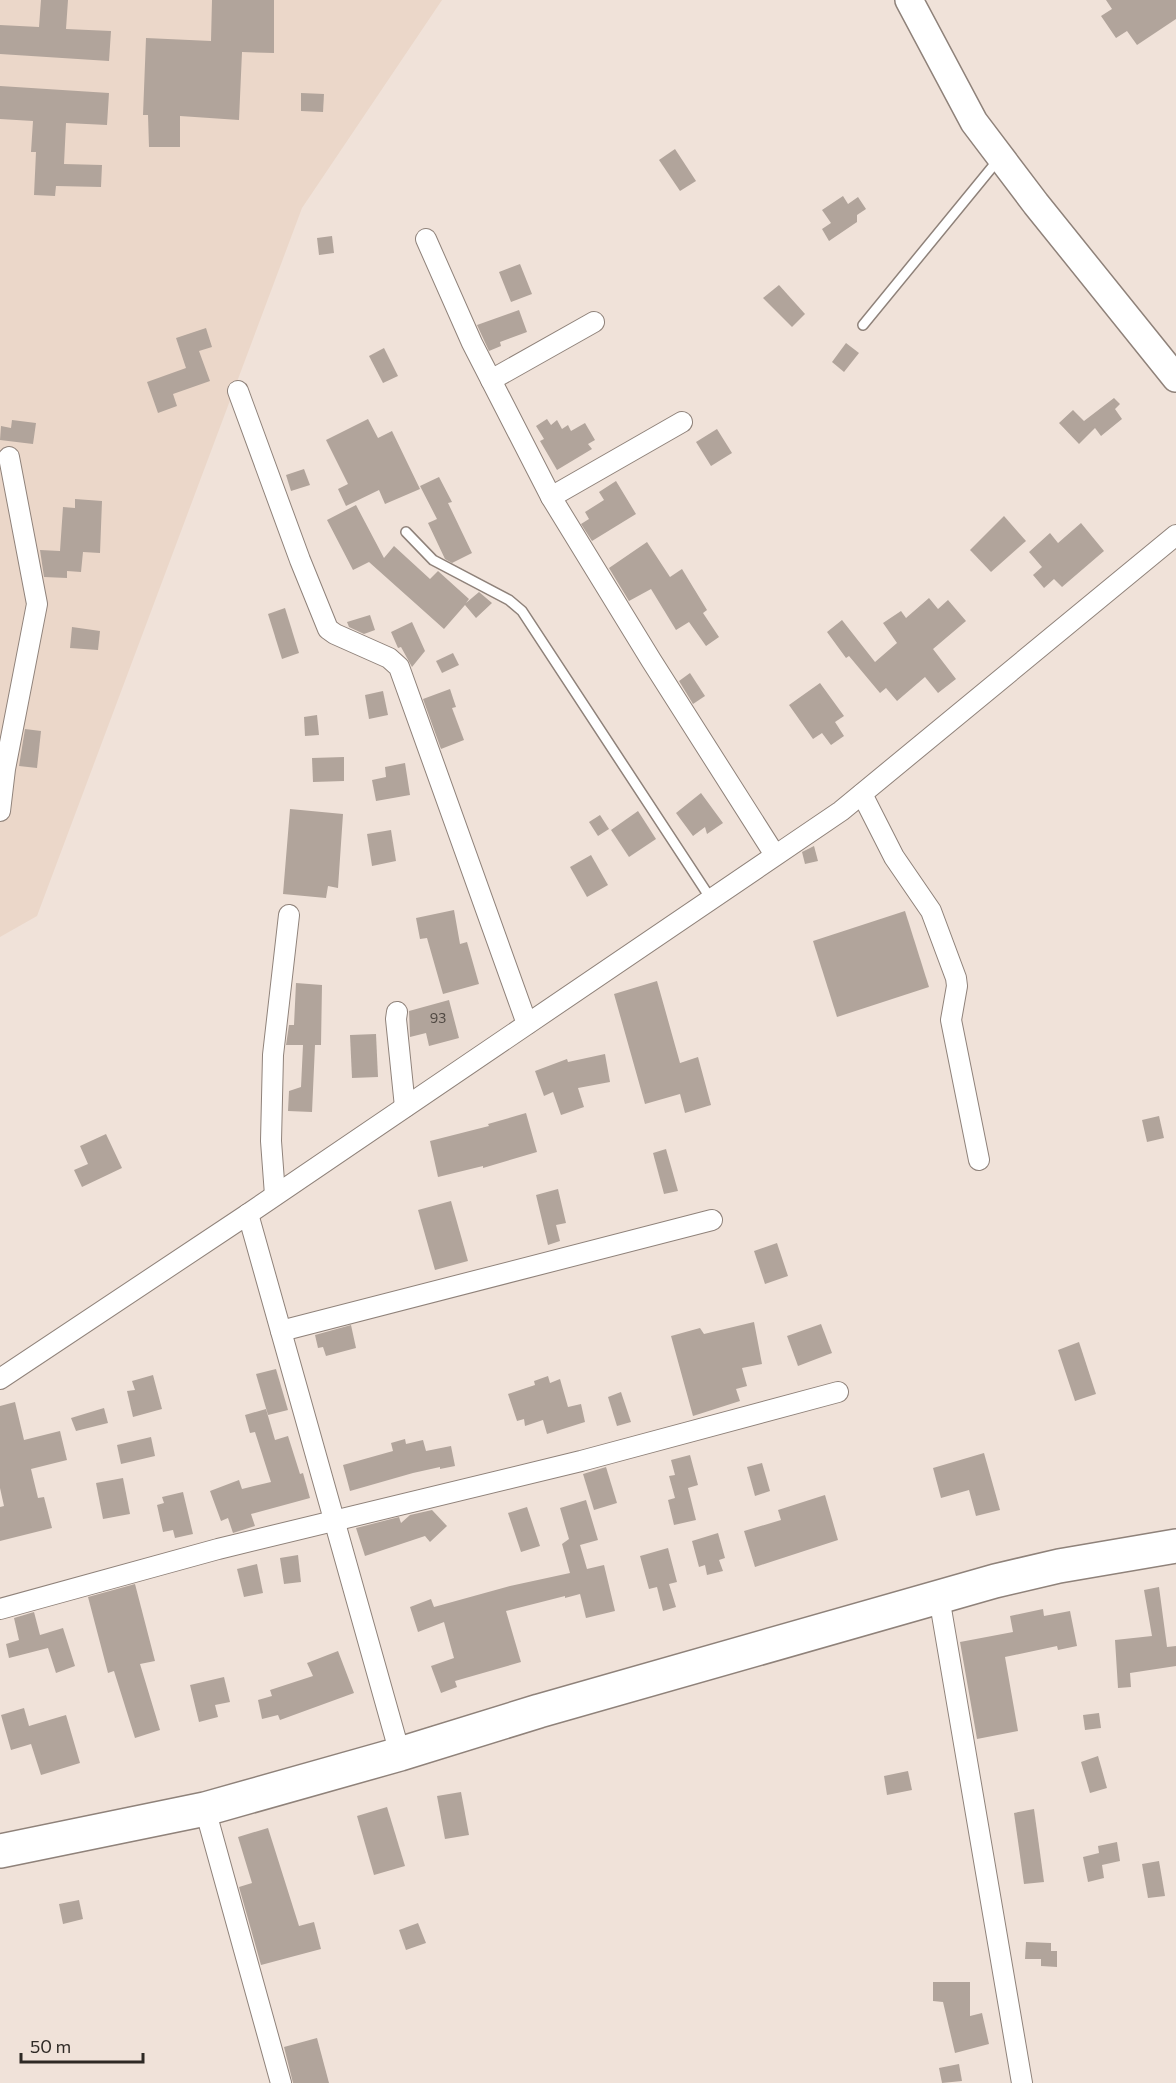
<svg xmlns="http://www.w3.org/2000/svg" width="1176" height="2083" font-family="Commissioner,sans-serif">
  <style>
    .built { fill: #ebd7c9 }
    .building { fill: #b1a49b }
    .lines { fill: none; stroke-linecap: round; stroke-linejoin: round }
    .lane-casing { stroke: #8f827a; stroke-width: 12 }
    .street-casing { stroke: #8f827a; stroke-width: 22 }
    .secondary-casing { stroke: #8f827a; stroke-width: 30 }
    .highway-casing { stroke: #8f827a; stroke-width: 36 }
    .lane { stroke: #fff; stroke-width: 9 }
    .street { stroke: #fff; stroke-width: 20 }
    .secondary { stroke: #fff; stroke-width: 27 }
    .highway { stroke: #fff; stroke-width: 33 }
    .labels { text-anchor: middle; stroke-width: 5; stroke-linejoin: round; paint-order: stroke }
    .number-label { font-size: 14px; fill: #4f4842 }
  </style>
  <rect width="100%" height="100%" fill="#f0e2d9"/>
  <!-- built -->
  <polygon class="built" points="0,0 442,0 302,208 37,916 0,937"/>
  <!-- building -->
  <g class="building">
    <polygon points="41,0 68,0 66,29 111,31 109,61 0,54 0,25 39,27"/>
    <polygon points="212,0 274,0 274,53 242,52 239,120 180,116 180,147 149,147 148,115 143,115 146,38 211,41"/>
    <polygon points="1106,0 1176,0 1176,19 1137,45 1127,31 1116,38 1101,16 1112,9"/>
    <polygon points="0,86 109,93 107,125 66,123 64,164 102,165 101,187 56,186 55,196 34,195 36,152 31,152 33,121 0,119"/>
    <polygon points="301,93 324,94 323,112 301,111"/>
    <polygon points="675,149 696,181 680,191 659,160"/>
    <polygon points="843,196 848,204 858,197 866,209 857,215 857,222 829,241 822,229 831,223 822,210"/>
    <polygon points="332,236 334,253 319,255 317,238"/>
    <polygon points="520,264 532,294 511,302 499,272"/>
    <polygon points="779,285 805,314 792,327 763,298"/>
    <polygon points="519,310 527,332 500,342 501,346 489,351 477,325"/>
    <polygon points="206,328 212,347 199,351 210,381 173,394 177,406 158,413 147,382 186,368 176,338"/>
    <polygon points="846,343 859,353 844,372 832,362"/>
    <polygon points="384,348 398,376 383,383 369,356"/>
    <polygon points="1114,398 1120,404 1115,409 1122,419 1101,436 1095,428 1079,444 1059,423 1073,410 1084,421"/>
    <polygon points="368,419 378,438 392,431 420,489 385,504 379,490 346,506 338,489 348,484 326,440"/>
    <polygon points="547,419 551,425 557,420 562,429 568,425 571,431 585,423 595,440 588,444 592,449 557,470 540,441 544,439 536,426"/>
    <polygon points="12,420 36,423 33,444 0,440 1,426 11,428"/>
    <polygon points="717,429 732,453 711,466 696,442"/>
    <polygon points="304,469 310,485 291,491 286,475"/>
    <polygon points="439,477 452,502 448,503 472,553 452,563 445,559 428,523 437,519 420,486"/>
    <polygon points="616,481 636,514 592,541 581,524 589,519 585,512 604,500 599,492"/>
    <polygon points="75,499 102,501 100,553 83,552 81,572 67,571 67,578 44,577 40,550 60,551 63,507 75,508"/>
    <polygon points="356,505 384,558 394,546 430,579 438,571 469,599 466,603 479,592 492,603 476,618 465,605 444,629 369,562 353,570 327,520"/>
    <polygon points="1004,516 1026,541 991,572 970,550"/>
    <polygon points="1081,523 1104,551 1062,587 1054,579 1044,588 1033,575 1042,567 1029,552 1050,533 1058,543"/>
    <polygon points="647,542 670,577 682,569 707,610 703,613 719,637 706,646 689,622 676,630 651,589 629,601 609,568"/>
    <polygon points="929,598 938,609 948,600 966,621 933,649 956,679 938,693 925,677 897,701 886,688 880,693 849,656 846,658 827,632 842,620 875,662 897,643 883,623 901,611 906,618"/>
    <polygon points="285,608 299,653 282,659 268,614"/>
    <polygon points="370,615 375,630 364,634 349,627 347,622"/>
    <polygon points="412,622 425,651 412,667 401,647 398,648 391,632"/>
    <polygon points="72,627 100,631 98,650 70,648"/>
    <polygon points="453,653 459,665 442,673 436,661"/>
    <polygon points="690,673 705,696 693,704 679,681"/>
    <polygon points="820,683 844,716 835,722 844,736 831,745 822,733 813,739 789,705"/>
    <polygon points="450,689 456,707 452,708 464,740 441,749 423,699"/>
    <polygon points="383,691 388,715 369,719 365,695"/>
    <polygon points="317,715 319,735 305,736 304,717"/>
    <polygon points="25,729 41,731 37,768 19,766"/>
    <polygon points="344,757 344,781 313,782 312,758"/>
    <polygon points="405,763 410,795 376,801 372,780 386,777 385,767"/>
    <polygon points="701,793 723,823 707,834 705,827 693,836 676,813"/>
    <polygon points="290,809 343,814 338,888 328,886 326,898 283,894"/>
    <polygon points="638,811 656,839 629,857 611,830"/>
    <polygon points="600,815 609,829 598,836 589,822"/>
    <polygon points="391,830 396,861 372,866 367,834"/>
    <polygon points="814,846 818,861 805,864 802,852"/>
    <polygon points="591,855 608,885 587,897 570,867"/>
    <polygon points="454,910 460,944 467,942 479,984 443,994 427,938 420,939 416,918"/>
    <polygon points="905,911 929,987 837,1017 813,941"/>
    <polygon points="657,981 680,1063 698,1057 711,1105 685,1113 680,1094 645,1104 614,994"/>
    <polygon points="296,983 322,985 321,1045 315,1045 312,1112 288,1111 289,1091 301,1087 303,1045 286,1045 289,1025 294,1025"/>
    <polygon points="449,1000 459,1038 429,1046 426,1033 410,1037 409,1011"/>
    <polygon points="376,1034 378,1077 352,1078 350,1035"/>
    <polygon points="605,1054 610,1082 578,1088 584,1107 561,1115 553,1092 544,1096 535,1071 567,1059 568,1062"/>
    <polygon points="526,1113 537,1152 483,1168 483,1166 438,1177 430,1141 489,1126 488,1124"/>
    <polygon points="1159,1116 1164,1138 1147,1142 1142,1120"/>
    <polygon points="106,1134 122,1168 82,1187 74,1170 88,1164 80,1146"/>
    <polygon points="666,1149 678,1191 664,1194 653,1153"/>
    <polygon points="558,1189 566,1223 556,1225 560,1241 548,1245 536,1195"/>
    <polygon points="451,1201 468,1261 435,1270 418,1210"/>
    <polygon points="777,1243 788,1276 765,1284 754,1251"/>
    <polygon points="754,1322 762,1364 742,1368 747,1386 736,1389 740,1401 693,1416 671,1336 700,1328 704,1334"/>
    <polygon points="821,1324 832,1353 798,1366 787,1336"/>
    <polygon points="351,1325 356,1348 326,1356 323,1347 318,1348 315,1335"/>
    <polygon points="1079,1342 1096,1394 1075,1401 1058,1350"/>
    <polygon points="276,1369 288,1410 268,1415 256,1374"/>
    <polygon points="153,1375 162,1409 133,1417 127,1391 135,1390 132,1381"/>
    <polygon points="548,1376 550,1383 560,1379 568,1407 581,1404 585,1422 547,1434 543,1420 525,1426 524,1419 517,1421 508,1394 535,1385 534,1381"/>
    <polygon points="621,1392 631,1422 617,1426 608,1397"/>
    <polygon points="15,1402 24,1440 60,1431 67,1460 31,1469 38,1498 44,1497 52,1528 0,1541 0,1507 4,1506 0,1488 0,1406"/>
    <polygon points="104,1408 108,1423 76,1431 71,1418"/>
    <polygon points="266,1409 275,1440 288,1436 300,1474 303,1473 310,1498 251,1514 255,1526 233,1533 228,1518 221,1521 210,1491 239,1480 242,1489 271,1482 255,1432 250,1433 245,1415"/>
    <polygon points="151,1437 155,1456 121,1464 117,1445"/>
    <polygon points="405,1439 406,1444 423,1440 426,1451 451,1446 455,1466 440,1469 440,1467 413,1473 350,1491 343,1465 393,1451 391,1443"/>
    <polygon points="984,1453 1000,1510 976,1516 969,1490 941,1498 933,1468"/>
    <polygon points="690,1455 698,1485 688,1488 696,1520 674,1525 668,1500 675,1498 669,1476 675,1475 671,1460"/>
    <polygon points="762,1463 770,1491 755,1496 747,1467"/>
    <polygon points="606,1467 617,1503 594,1510 583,1474"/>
    <polygon points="123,1478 130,1514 103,1519 96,1483"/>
    <polygon points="183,1492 193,1534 175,1538 173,1530 163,1532 157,1505 164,1503 162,1497"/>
    <polygon points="825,1495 838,1540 755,1567 744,1531 781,1520 778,1510"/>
    <polygon points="586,1500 598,1540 580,1545 587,1569 604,1565 615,1611 586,1618 580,1594 565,1598 565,1596 506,1611 521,1662 455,1681 457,1687 441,1693 431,1666 454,1658 444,1622 418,1632 410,1607 431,1599 434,1607 510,1586 570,1573 562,1544 569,1539 560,1508"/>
    <polygon points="527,1507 540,1546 521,1552 508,1513"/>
    <polygon points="432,1510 447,1526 430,1542 425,1536 365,1556 356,1528 399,1517 401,1523 410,1515"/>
    <polygon points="718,1533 725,1558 719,1560 723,1571 707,1575 705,1565 699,1567 692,1541"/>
    <polygon points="668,1548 677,1582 669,1584 676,1607 663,1611 657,1587 649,1589 640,1556"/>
    <polygon points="298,1555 301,1582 284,1584 280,1558"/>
    <polygon points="257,1564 263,1593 244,1597 237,1569"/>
    <polygon points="135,1584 155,1661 140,1664 160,1730 135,1738 114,1671 108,1673 88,1597"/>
    <polygon points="1159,1587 1167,1647 1176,1646 1176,1666 1130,1673 1131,1687 1118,1688 1115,1640 1152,1636 1144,1590"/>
    <polygon points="1043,1609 1044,1616 1070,1611 1077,1646 1058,1650 1057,1646 1005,1657 1018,1731 977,1739 960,1642 1013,1632 1010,1616"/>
    <polygon points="34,1612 40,1635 63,1628 75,1666 56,1673 48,1648 9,1658 6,1644 19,1640 14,1618"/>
    <polygon points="338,1651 354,1693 280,1720 278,1715 262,1719 258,1700 272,1696 270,1690 313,1676 307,1663"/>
    <polygon points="224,1677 230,1702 215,1705 218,1717 199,1722 190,1685"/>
    <polygon points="24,1708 29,1726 66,1715 80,1763 41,1775 31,1744 11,1750 1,1715"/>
    <polygon points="1099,1713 1101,1728 1085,1730 1083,1715"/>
    <polygon points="1098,1756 1107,1788 1090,1793 1081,1762"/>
    <polygon points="908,1771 912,1790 887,1795 884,1776"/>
    <polygon points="461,1792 469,1835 445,1839 437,1796"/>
    <polygon points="387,1807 405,1866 374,1875 357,1816"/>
    <polygon points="1034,1809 1044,1882 1024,1884 1014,1813"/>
    <polygon points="268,1828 299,1926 314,1922 321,1949 261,1965 239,1887 252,1883 238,1837"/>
    <polygon points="1117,1842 1120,1861 1102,1865 1104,1878 1088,1882 1083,1857 1099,1853 1098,1846"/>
    <polygon points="1159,1861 1165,1896 1148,1898 1142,1864"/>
    <polygon points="79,1900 83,1919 63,1924 59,1904"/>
    <polygon points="418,1923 426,1943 406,1950 399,1930"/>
    <polygon points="1026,1942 1051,1943 1051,1951 1057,1951 1057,1967 1041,1966 1041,1959 1025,1959"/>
    <polygon points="933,1982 970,1982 970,2016 982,2013 989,2044 955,2053 943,2002 933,2001"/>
    <polygon points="317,2038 329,2083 293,2083 284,2047"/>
    <polygon points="959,2064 962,2081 942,2083 939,2068"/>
  </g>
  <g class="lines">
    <!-- lane casing -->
    <g class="lane-casing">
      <g id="lane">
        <polyline points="863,325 998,160"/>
        <polyline points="406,532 433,560 509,600 522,611 711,899"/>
      </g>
    </g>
    <!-- street casing -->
    <g class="street-casing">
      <g id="street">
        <polyline points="426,239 472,343 551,497 651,660 775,855"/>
        <polyline points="491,380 594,322"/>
        <polyline points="238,391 300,560 328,629 335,634 389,658 399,667 527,1024"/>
        <polyline points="551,497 682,422"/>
        <polyline points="862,794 894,857 931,911 956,978 957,986 951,1020 979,1160"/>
        <polyline points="0,811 5,769 37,604 9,457"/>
        <polyline points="397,1012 396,1019 405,1107"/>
        <polyline points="275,1195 271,1141 273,1055 289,915"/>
        <polyline points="248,1214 400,1754"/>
        <polyline points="281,1331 712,1220"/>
        <polyline points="0,1379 248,1214 841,811 1176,535"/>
        <polyline points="939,1597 1022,2083"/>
        <polyline points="0,1609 218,1549 581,1461 838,1392"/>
        <polyline points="205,1809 281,2083"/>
      </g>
    </g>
    <!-- secondary casing -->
    <g class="secondary-casing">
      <polyline id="secondary" points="909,0 974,122 1036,204 1176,378"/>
    </g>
    <!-- highway casing -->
    <g class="highway-casing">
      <polyline id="highway" points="0,1851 205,1809 400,1754 539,1711 995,1581 1059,1566 1176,1546"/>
    </g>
    <!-- lane -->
    <use href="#lane" class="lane"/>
    <!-- street -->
    <use href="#street" class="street"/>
    <!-- secondary -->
    <use href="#secondary" class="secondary"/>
    <!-- highway -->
    <use href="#highway" class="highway"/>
  </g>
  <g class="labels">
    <!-- number labels -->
    <g class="number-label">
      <text x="438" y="1023">93</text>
    </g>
  </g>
  <!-- scale -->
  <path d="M21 2053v9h122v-9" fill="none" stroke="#2e2925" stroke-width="3"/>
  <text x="30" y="2053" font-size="18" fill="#2e2925" stroke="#f0e2d9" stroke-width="4.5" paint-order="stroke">50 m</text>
</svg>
